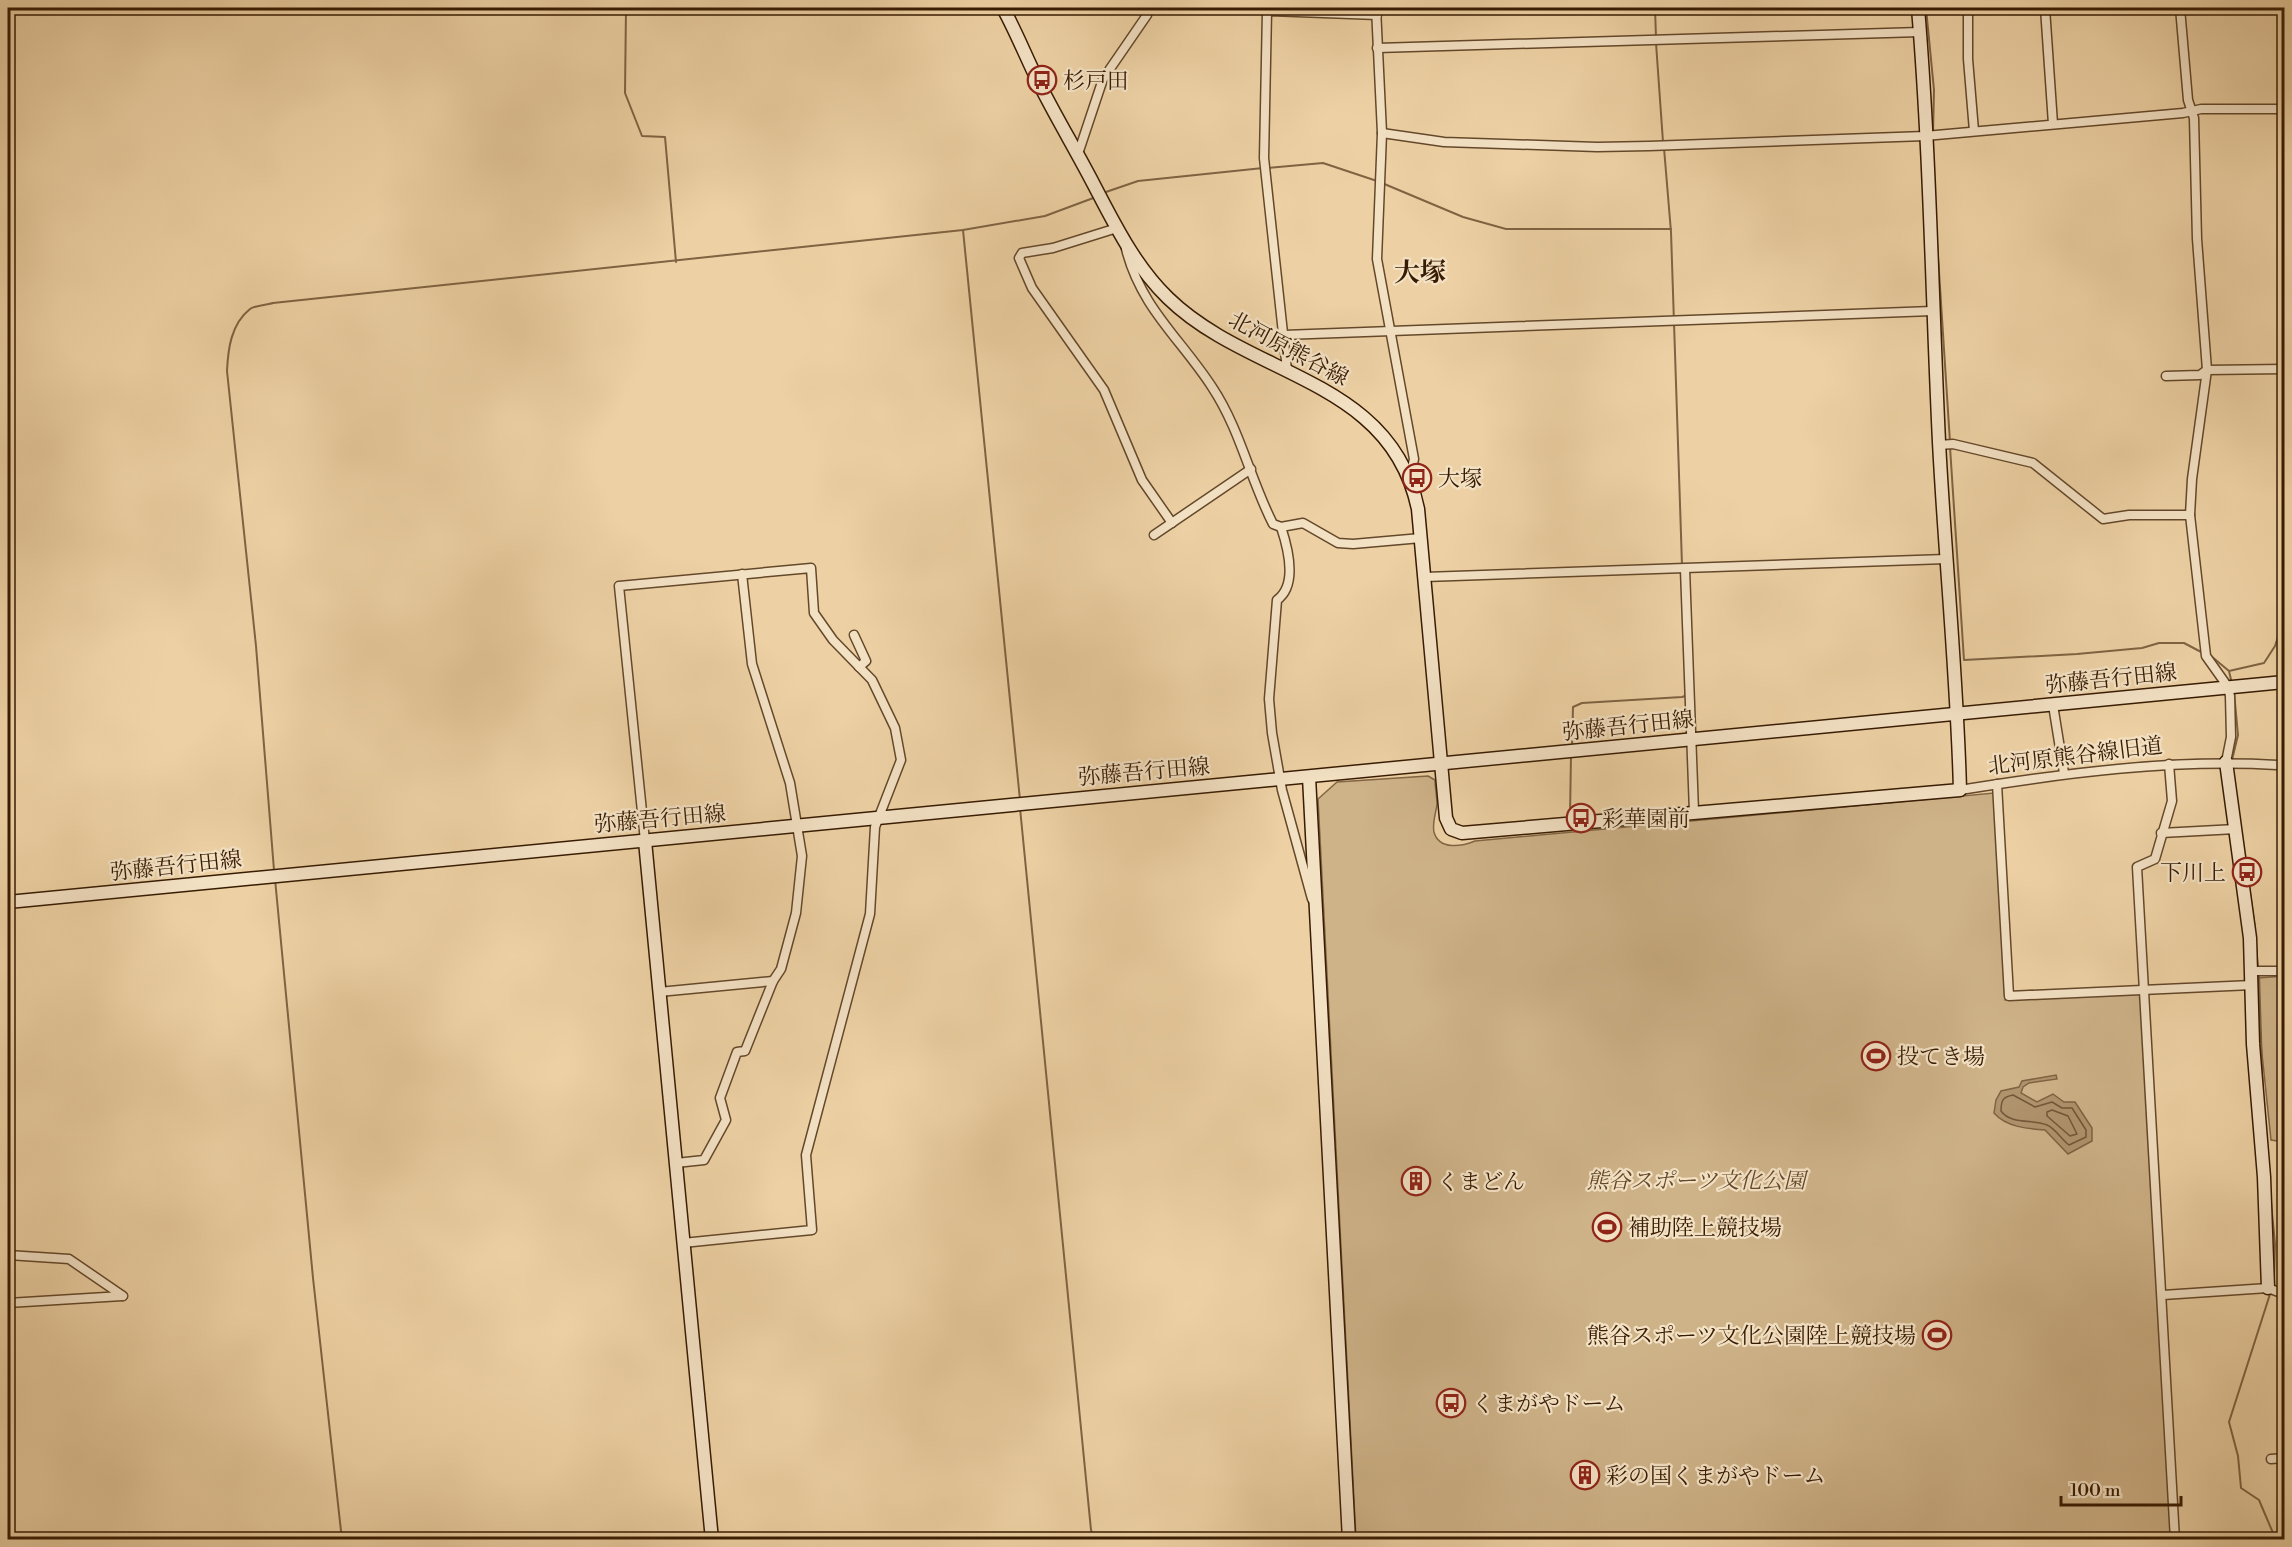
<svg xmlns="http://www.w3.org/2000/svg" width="2292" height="1547" font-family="'Libre Bodoni','Noto Serif JP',serif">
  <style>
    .green { fill: #ceb288; stroke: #826645; stroke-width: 1.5 }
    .water { fill: #af936d; stroke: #7f6342; stroke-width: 1.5 }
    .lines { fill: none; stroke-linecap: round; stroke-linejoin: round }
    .shore { stroke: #735738; stroke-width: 1.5 }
    .stream { stroke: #7f6342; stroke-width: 2 }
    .street-casing { stroke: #64482a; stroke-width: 11 }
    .secondary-casing { stroke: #371b02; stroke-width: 15 }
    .street { stroke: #f3e1c4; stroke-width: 8 }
    .secondary { stroke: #f3e1c4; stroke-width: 12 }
    .labels { text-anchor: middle; stroke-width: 4.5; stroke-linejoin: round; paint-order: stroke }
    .poi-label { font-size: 22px; fill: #371b02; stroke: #f3e1c4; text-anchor: start }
    .street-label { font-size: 22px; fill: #371b02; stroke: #f3e1c4 }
    .park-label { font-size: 22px; font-style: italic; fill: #64482a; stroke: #f3e1c4 }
    .quarter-label { font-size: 26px; font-weight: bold; fill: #371b02; stroke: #f3e1c4 }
  </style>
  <rect width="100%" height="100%" fill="#edd1a4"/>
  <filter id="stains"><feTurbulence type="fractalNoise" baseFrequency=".00333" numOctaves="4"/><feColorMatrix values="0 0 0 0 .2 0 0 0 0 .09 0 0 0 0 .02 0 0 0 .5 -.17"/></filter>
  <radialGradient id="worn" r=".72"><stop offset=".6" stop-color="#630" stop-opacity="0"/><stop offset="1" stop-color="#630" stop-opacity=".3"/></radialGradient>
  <!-- green -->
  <g class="green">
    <path d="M1428,776L1435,780C1435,787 1437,796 1437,804C1436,813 1432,823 1434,832C1439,851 1463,846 1475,841L1994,793L2005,1000L2143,992L2173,1539H1356L1318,799L1337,782Z"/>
    <polygon points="2284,976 2284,1142 2271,1140 2261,1044 2258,978"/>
  </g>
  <!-- water -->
  <path class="water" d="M2056,1075L2057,1079L2029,1083L2023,1087L2021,1093L2037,1102L2053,1094L2064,1102H2075L2092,1128V1141L2068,1154L2045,1130C2028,1129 2006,1127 1994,1113L1996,1100L2001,1091L2019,1087L2022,1081Z"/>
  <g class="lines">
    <!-- shore -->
    <g class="shore">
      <path d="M2013,1095L2035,1107L2052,1102L2062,1108H2072L2086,1130V1137L2069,1145C2062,1140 2055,1128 2047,1125C2033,1119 2011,1125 2001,1111C2001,1100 2003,1097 2013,1095Z"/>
      <polygon points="2052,1110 2068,1116 2077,1134 2070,1136 2047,1116 2047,1112"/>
    </g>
    <!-- stream -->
    <g class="stream">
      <polyline points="626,8 625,93 642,136 665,137 676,262"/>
      <polyline points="1655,8 1656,38"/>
      <polyline points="1926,8 1934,90 1933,133"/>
      <polyline points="1656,43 1663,142"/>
      <polyline points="1664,148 1671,232 1682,565"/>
      <polyline points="1268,168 1323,163 1377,181"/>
      <polyline points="1382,183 1463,217 1506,229 1671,229"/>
      <polyline points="1103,193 1138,181 1263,168"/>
      <polyline points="963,230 1020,800"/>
      <polyline points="1937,241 1950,442"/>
      <polyline points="1950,447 1964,660 2077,654 2142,648 2159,643 2184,643 2203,653"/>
      <polyline points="2211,656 2229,671 2232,684"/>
      <polyline points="2229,671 2264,663 2275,646 2284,619"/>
      <polyline points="1572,747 1573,707 1582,703 1682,697 1685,696 1686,690"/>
      <polyline points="2232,760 2238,735 2234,692"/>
      <polyline points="1020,808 1091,1530 1095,1540"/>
      <polyline points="1570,816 1571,755"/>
      <path d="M274,870L256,646L227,371C228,349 231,324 250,309C256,305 267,305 273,303L963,230L1045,216L1096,197"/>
      <polyline points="275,879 313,1278 342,1540"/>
      <polyline points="2250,893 2255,929"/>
      <polyline points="2256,944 2258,968"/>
      <polyline points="2259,974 2263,1097"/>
      <polyline points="2270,1192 2275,1244 2274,1279"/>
      <polyline points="2271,1291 2229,1422 2238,1456 2241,1488 2259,1500 2276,1540"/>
    </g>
    <!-- street casing -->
    <g class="street-casing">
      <g id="street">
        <polyline points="1376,8 1382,133 1377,259 1414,459 1410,478"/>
        <polyline points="1968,8 1968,59 1974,131"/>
        <polyline points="2045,8 2053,124"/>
        <polyline points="2180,8 2188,100 2194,118 2197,239 2207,370 2192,479 2190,515 2206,656 2228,687 2230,696 2231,737 2226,762"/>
        <polyline points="1377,48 1920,32"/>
        <polyline points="1382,133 1444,142 1597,147 1649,146 1925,136 2183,113 2201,109 2284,109"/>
        <polyline points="1078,154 1103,79 1147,15 1148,8"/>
        <polyline points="1117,228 1053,248 1022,253 1019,258 1032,288 1104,390 1142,480 1172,523"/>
        <path d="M1126,249C1141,308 1181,339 1212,387C1240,429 1250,479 1273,524L1281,527L1303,523L1338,543L1353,544L1421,538"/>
        <polyline points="1284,335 1932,311"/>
        <polyline points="1287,370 1264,158 1267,11 1377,15"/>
        <polyline points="2166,376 2200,375 2207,370 2284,369"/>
        <polyline points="1939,445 1953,444 2033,463 2103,519 2129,515 2190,515"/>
        <path d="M1281,527C1288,548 1298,585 1277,600L1269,699L1272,733L1282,790L1312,899"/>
        <polyline points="1154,535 1251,469"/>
        <polyline points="1685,569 1694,812"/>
        <polyline points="1425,577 1946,559"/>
        <polyline points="854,635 866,661 859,667"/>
        <polyline points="2053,705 2064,773"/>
        <polyline points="2169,764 2172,801 2155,859 2137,867 2175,1540"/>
        <polyline points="1997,784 2009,996 2252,985"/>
        <path d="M1960,790C2066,773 2170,759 2277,765L2284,762"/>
        <polyline points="2161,833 2236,829"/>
        <polyline points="645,841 619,586 811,568 814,613 833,640 872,680 895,728 901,760 875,827 870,914 806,1155 812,1230 683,1243"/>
        <polyline points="2251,971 2284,971"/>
        <polyline points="659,992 773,981"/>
        <polyline points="676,1163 704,1160 726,1120 720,1098 737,1052 745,1051 773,981 781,969 796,913 802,856 790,783 752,664 742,574"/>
        <polyline points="8,1255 69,1259 123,1296"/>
        <polyline points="2163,1295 2268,1288 2284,1294"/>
        <polyline points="8,1303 122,1296"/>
        <polyline points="2271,1459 2284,1458"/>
      </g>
    </g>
    <!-- secondary casing -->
    <g class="secondary-casing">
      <g id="secondary">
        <path d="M1003,8C1018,35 1029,65 1044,93C1060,124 1078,154 1094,185C1115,225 1135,266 1168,298C1250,378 1391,378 1418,509L1446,818L1451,829L1462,833L1960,790C1957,674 1945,558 1939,442C1932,297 1930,152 1918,8"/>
        <polyline points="2226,762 2250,938 2253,1044 2264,1177 2268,1288"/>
        <polyline points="1309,777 1349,1540"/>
        <polyline points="645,841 712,1540"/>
        <polyline points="8,902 2284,682"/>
      </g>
    </g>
    <!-- street -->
    <use href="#street" class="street"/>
    <!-- secondary -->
    <use href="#secondary" class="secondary"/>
  </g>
  <!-- icons -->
  <defs>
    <g id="bus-ring" transform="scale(1.5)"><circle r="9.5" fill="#f3e1c4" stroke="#8f2418" stroke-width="1.5"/><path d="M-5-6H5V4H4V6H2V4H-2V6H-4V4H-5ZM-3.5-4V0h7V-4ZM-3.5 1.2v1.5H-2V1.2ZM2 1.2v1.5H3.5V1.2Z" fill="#8f2418"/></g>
    <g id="stadium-ring" transform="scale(1.5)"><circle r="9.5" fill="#f3e1c4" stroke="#8f2418" stroke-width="1.5"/><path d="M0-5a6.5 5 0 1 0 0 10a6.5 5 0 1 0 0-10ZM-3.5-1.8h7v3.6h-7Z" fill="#8f2418"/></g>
    <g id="building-ring" transform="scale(1.5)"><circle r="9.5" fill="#f3e1c4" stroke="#8f2418" stroke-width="1.5"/><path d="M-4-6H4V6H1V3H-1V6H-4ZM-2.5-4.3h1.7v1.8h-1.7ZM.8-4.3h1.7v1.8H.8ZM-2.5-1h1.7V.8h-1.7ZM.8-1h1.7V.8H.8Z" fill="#8f2418"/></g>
  </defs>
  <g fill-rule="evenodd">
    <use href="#bus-ring" x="1042" y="80"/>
    <use href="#bus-ring" x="1417" y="478"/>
    <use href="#bus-ring" x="1581" y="818"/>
    <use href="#bus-ring" x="2247" y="872"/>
    <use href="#stadium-ring" x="1876" y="1056"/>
    <use href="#building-ring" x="1416" y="1181"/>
    <use href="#stadium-ring" x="1607" y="1227"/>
    <use href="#stadium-ring" x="1937" y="1335"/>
    <use href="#bus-ring" x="1451" y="1403"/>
    <use href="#building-ring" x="1585" y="1475"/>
  </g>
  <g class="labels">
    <!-- poi labels -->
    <g class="poi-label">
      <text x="1063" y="88">杉戸田</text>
      <text x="1438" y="486">大塚</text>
      <text x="1602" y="826">彩華園前</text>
      <text x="2226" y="880" text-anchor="end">下川上</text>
      <text x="1897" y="1064">投てき場</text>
      <text x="1437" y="1189">くまどん</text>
      <text x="1628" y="1235">補助陸上競技場</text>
      <text x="1916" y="1343" text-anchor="end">熊谷スポーツ文化公園陸上競技場</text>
      <text x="1472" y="1411">くまがやドーム</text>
      <text x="1606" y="1483">彩の国くまがやドーム</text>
    </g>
    <!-- street labels -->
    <g class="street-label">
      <text transform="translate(1289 348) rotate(28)" y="8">北河原熊谷線</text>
      <text transform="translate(2111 678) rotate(-6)" y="8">弥藤吾行田線</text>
      <text transform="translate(1628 725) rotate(-6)" y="8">弥藤吾行田線</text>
      <text transform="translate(2075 755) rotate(-7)" y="8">北河原熊谷線旧道</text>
      <text transform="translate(1144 771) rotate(-5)" y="8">弥藤吾行田線</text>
      <text transform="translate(660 818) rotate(-5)" y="8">弥藤吾行田線</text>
      <text transform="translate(176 865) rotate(-6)" y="8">弥藤吾行田線</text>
    </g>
    <!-- park labels -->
    <g class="park-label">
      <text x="1696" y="1188">熊谷スポーツ文化公園</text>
    </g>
    <!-- quarter labels -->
    <g class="quarter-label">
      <text x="1420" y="281">大塚</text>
    </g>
  </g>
  <!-- margin -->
  <rect width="2292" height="1547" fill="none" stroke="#edd1a4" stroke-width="30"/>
  <rect x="9" y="9" width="2274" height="1529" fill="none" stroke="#371b02" stroke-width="3"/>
  <rect x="15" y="15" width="2262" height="1517" fill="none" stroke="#371b02" stroke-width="1.5"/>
  <!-- scale -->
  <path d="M2061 1496v9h120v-9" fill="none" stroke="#371b02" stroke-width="3"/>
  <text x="2070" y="1496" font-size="18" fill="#371b02" stroke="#f3e1c4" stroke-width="4.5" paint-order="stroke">100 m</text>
  <rect width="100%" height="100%" filter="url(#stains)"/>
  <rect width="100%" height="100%" fill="url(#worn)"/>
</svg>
